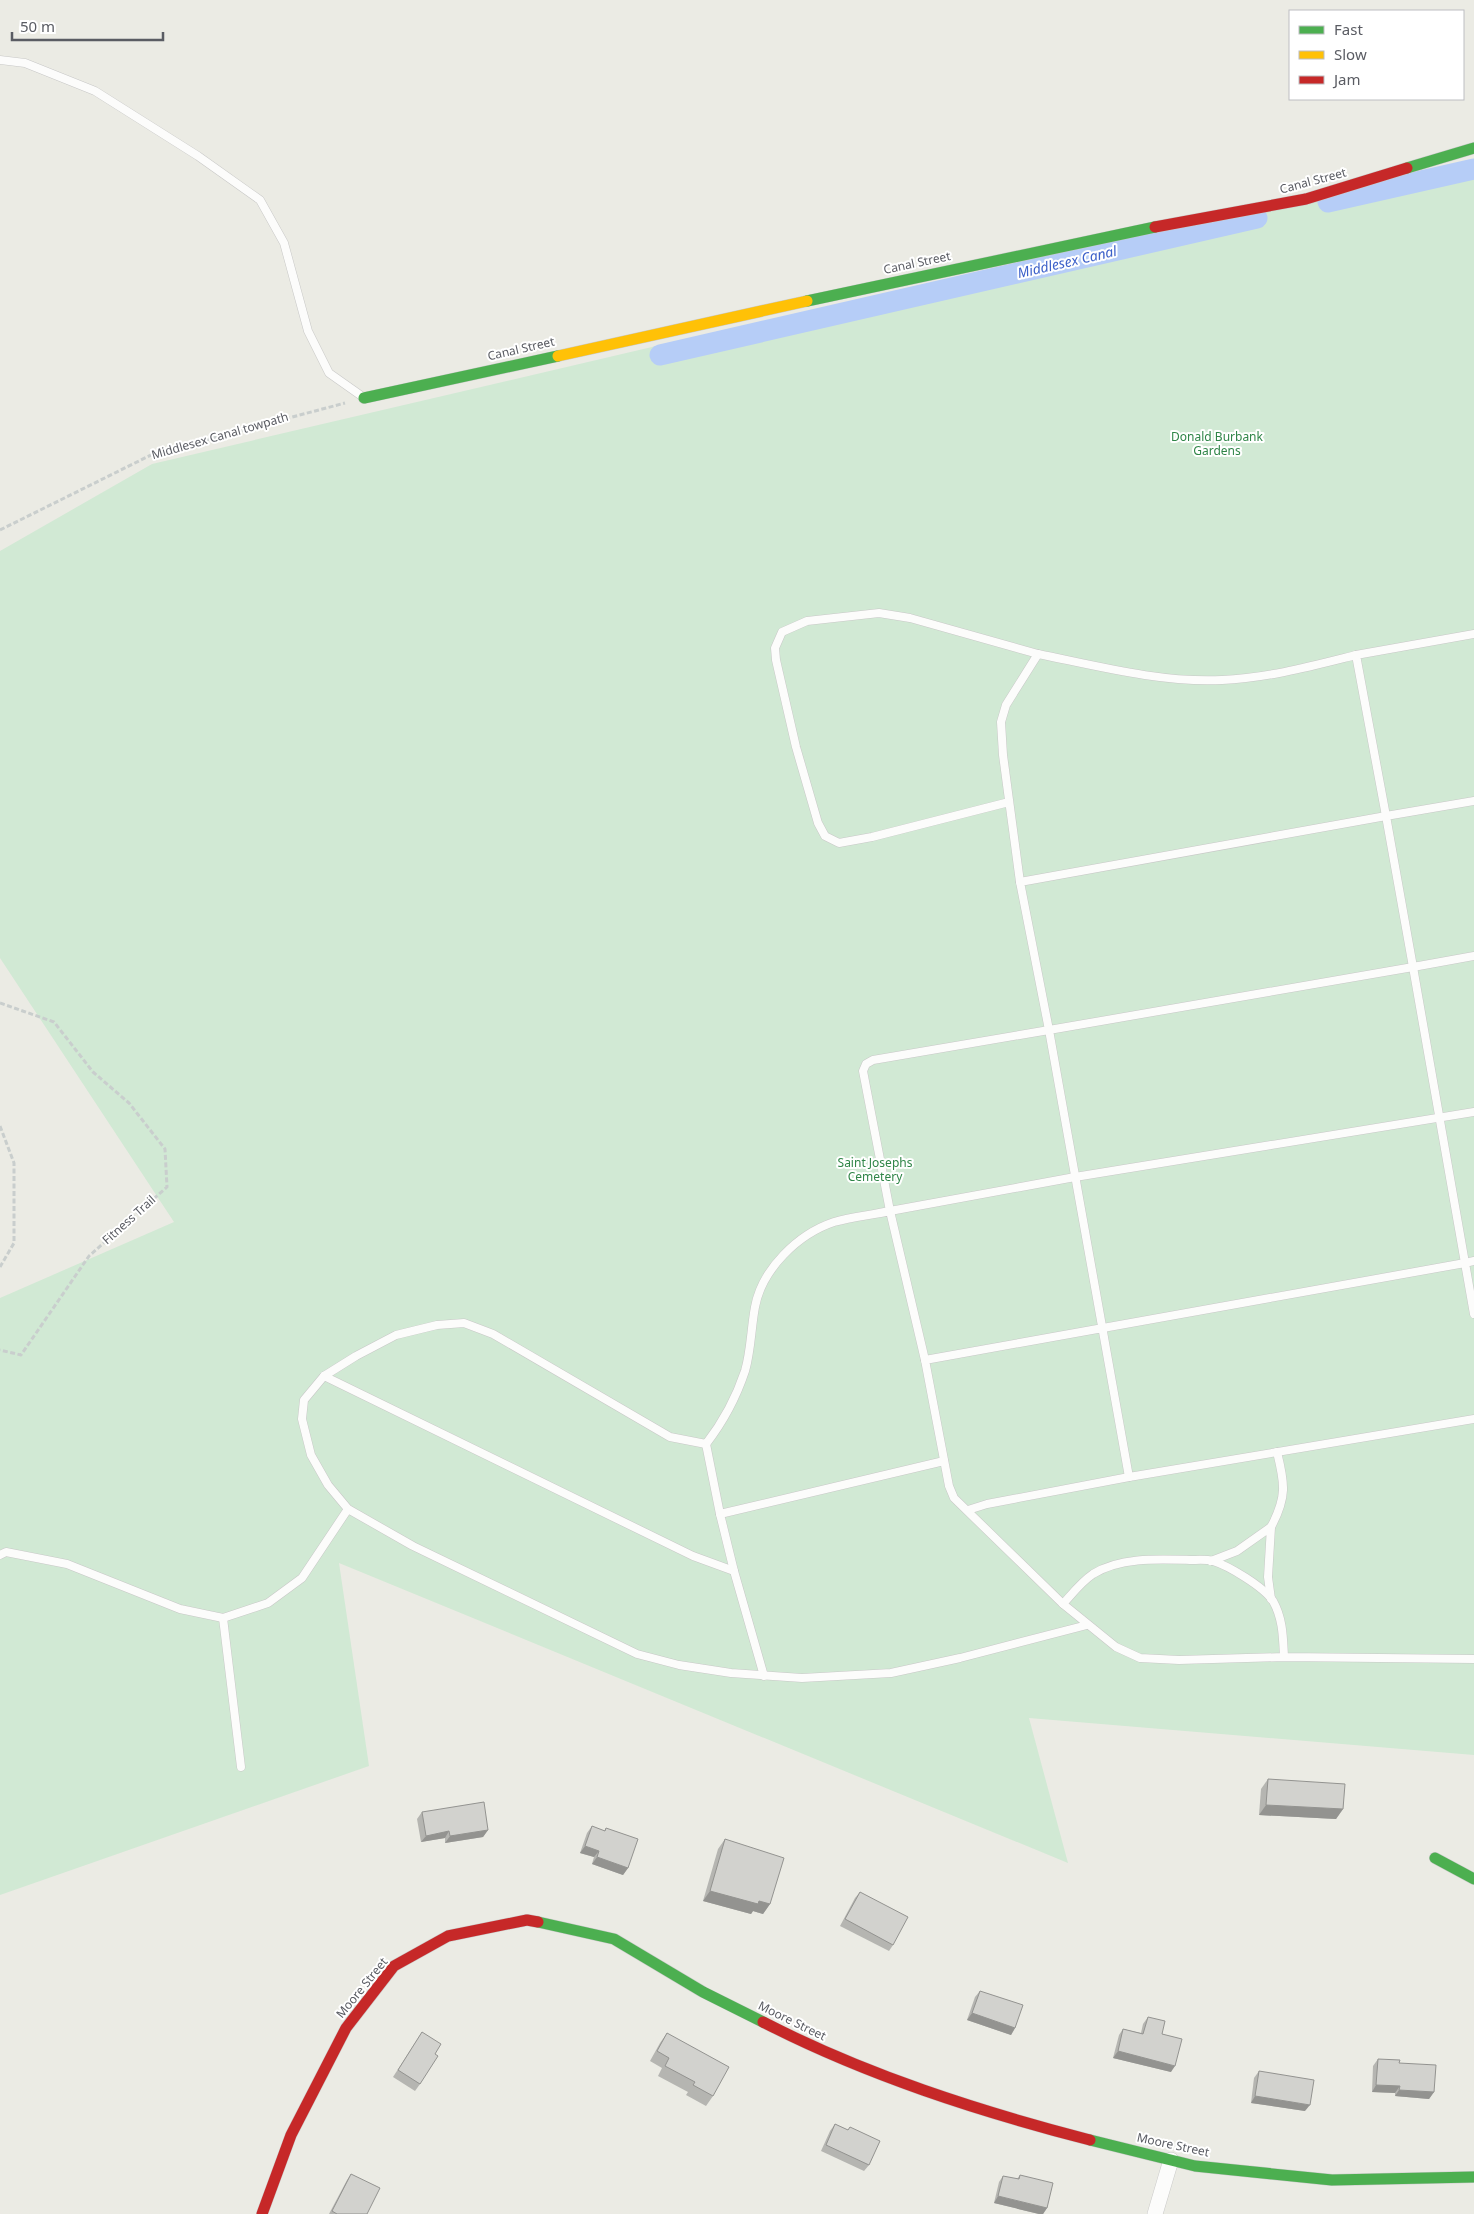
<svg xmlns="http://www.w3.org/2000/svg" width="1474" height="2214" font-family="'Noto Sans',sans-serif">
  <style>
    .green { fill: #d1e9d4 }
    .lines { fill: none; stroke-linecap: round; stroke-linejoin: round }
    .canal { stroke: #b6cdf7; stroke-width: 21 }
    .lane-casing { stroke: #c8c8c7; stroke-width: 9 }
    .street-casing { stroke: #c8c8c7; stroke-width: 16 }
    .fast-casing { stroke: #cacaca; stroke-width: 12 }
    .slow-casing { stroke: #cacaca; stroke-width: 12 }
    .jam-casing { stroke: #cacaca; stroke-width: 12 }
    .path { stroke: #c9cecd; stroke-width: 3; stroke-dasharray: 5 2.5; stroke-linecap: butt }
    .lane { stroke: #fcfcfb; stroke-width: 8 }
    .street { stroke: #fcfcfb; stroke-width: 15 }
    .fast { stroke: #4caf50; stroke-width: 11 }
    .slow { stroke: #ffc107; stroke-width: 11 }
    .jam { stroke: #c62828; stroke-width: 11 }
    .wall { fill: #b5b5b1 }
    .shaded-wall { fill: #939390 }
    .building { fill: #d2d2ce; stroke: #939390 }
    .labels { text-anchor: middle; stroke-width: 4; stroke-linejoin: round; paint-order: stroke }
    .street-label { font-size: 12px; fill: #5a5c63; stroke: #fff }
    .park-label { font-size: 12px; fill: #2f8547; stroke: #fff }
    .water-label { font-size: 14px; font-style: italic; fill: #3c60c9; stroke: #fff }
  </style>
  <rect width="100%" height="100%" fill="#ebebe4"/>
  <!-- green -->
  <polygon class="green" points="1474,161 1474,1755 1029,1718 1068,1863 339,1563 369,1766 0,1895 0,1298 174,1222 0,958 0,551 152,464 686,339 1196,227"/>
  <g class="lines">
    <!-- canal -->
    <g class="canal">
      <polyline points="1328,202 1474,169"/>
      <polyline points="660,355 1257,218"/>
    </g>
    <!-- lane casing -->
    <g class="lane-casing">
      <g id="lane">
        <polyline points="0,60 25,63 95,91 198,156 260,200 284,243 308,331 329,373 363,397"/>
        <polyline points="1474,634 1356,655 1386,816 1020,882 1049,1030 873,1060 866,1064 863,1071 890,1211 1075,1177 1474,1112"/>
        <path d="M1038,654C1097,666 1162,683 1222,680C1268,678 1312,666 1356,655"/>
        <polyline points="1474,801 1386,816 1413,967 1474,956"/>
        <polyline points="1009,802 872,837 839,843 825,836 818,823 796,747 776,660 775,648 782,632 807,621 879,613 910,618 1038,654 1006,705 1001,722 1003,755 1020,882"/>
        <polyline points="1474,1261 1465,1263 1474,1314"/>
        <path d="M925,1360L890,1211C872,1215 852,1217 834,1222C798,1234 762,1269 755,1307C751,1328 751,1351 745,1371C736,1398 723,1422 706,1444L670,1437L493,1334L464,1323L437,1325L396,1335L356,1356L324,1376L304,1400L302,1419L311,1455L328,1485L348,1509L413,1546L637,1654L679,1665L731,1673L802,1678L891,1673L960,1658L1087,1625"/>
        <polyline points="324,1376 693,1556 734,1571 764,1676"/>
        <polyline points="706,1444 720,1514"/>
        <polyline points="968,1510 987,1504 1129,1477"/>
        <path d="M1271,1527C1287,1497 1285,1484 1277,1452"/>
        <polyline points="0,1555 6,1552 67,1564 180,1609 223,1618 268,1603 302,1578 348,1509"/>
        <polyline points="1211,1561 1237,1551 1271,1527 1268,1577 1271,1599"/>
        <polyline points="734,1571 720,1514 944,1461"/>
        <polyline points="1063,1604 954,1498 949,1486 925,1360 1465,1263 1413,967 1049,1030 1129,1477 1474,1419"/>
        <polyline points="223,1618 241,1767"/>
        <path d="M1284,1657C1283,1637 1283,1619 1273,1601C1264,1587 1229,1566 1213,1561C1206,1559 1197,1560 1190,1560C1158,1559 1120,1557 1093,1574C1081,1582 1072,1594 1063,1604L1116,1647L1140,1658L1179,1660L1284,1657L1474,1659"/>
      </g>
    </g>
    <!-- street casing -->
    <g class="street-casing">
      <polyline id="street" points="1155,2214 1171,2160"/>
    </g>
    <!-- fast casing -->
    <g class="fast-casing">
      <g id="fast">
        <polyline points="1407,168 1474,148"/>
        <polyline points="807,301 1155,227"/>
        <polyline points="364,398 558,356"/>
        <polyline points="1435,1858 1474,1879"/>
        <polyline points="538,1922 614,1939 703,1992 763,2022"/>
        <polyline points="1090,2140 1195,2166 1332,2180 1474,2177"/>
      </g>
    </g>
    <!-- slow casing -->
    <g class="slow-casing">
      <polyline id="slow" points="558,356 807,301"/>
    </g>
    <!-- jam casing -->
    <g class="jam-casing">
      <g id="jam">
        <polyline points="1155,227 1306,199 1407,168"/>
        <path d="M763,2022C866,2075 978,2111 1090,2140"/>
        <polyline points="262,2214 291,2135 346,2028 394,1966 448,1936 527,1920 538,1922"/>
      </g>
    </g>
    <!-- path -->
    <g class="path">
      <polyline points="0,530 153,454 345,403"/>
      <polyline points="0,1003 54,1022 93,1072 129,1103 165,1149 167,1187 89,1256 21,1355 0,1350"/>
      <polyline points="0,1126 14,1163 14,1243 0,1267"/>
    </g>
    <!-- lane -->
    <use href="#lane" class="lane"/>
    <!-- street -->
    <use href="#street" class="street"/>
    <!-- fast -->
    <use href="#fast" class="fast"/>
    <!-- slow -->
    <use href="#slow" class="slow"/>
    <!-- jam -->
    <use href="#jam" class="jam"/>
  </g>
  <!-- wall -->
  <g class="wall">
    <polygon points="1268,1779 1343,1809 1336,1819 1259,1815 1261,1789"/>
    <polygon points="422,1812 488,1830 483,1837 445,1843 445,1838 421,1842 417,1819"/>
    <polygon points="592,1826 604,1831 606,1828 628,1868 623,1875 592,1864 594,1857 580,1853 587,1833"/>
    <polygon points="725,1839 770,1904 763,1914 753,1911 751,1914 703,1901 718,1849"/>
    <polygon points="860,1892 893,1945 889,1951 840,1926 855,1898"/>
    <polygon points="980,1991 1015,2028 1011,2035 967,2020 975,1997"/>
    <polygon points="1148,2017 1162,2034 1171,2072 1113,2058 1119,2035 1123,2029 1141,2033 1143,2024"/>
    <polygon points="422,2032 435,2054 420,2084 415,2091 393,2077"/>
    <polygon points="667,2033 713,2096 706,2106 686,2095 688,2092 658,2076 662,2068 650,2061 660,2043"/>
    <polygon points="1378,2059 1399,2063 1434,2092 1429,2099 1395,2096 1395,2093 1372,2092 1373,2066"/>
    <polygon points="1259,2071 1305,2111 1251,2103 1254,2078"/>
    <polygon points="835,2124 848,2130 850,2127 869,2165 864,2171 821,2151 830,2131"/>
    <polygon points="351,2174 367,2214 329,2214 347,2180"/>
    <polygon points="1020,2175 1047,2208 1043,2214 1039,2214 994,2203 999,2182 1003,2176 1017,2179"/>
  </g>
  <!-- shaded-wall -->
  <g class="shaded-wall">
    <polygon points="1266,1805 1343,1809 1336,1819 1259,1815"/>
    <polygon points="488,1830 483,1837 445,1843 450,1836"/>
    <polygon points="449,1831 445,1838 421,1842 426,1836"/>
    <polygon points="585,1846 599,1851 594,1857 580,1853"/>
    <polygon points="597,1857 628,1868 623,1875 592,1864"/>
    <polygon points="710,1891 759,1901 770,1904 763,1914 753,1911 751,1914 703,1901"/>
    <polygon points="972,2013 1015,2028 1011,2035 967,2020"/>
    <polygon points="1118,2051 1175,2066 1171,2072 1113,2058"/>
    <polygon points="1376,2085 1400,2086 1395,2093 1372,2092"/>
    <polygon points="1399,2090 1434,2092 1429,2099 1395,2096"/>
    <polygon points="1255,2096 1310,2105 1305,2111 1251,2103"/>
    <polygon points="998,2196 1047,2208 1043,2214 1039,2214 994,2203"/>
  </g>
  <!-- building -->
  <g class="building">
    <polygon points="1268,1779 1345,1784 1343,1809 1266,1805"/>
    <polygon points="484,1802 488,1830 450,1836 449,1831 426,1836 422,1812"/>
    <polygon points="592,1826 605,1831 606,1828 638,1839 628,1868 597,1857 599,1851 585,1846"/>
    <polygon points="725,1839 784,1858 770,1904 759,1901 758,1904 710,1891"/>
    <polygon points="860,1892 908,1917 893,1945 845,1919"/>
    <polygon points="980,1991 1023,2005 1015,2028 972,2013"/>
    <polygon points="1148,2017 1165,2021 1162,2034 1182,2039 1175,2066 1118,2051 1123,2029 1143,2034"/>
    <polygon points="422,2032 441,2044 435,2054 438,2056 420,2084 398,2070"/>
    <polygon points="667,2033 729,2067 713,2096 693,2085 695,2082 665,2066 669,2058 657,2051"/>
    <polygon points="1378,2059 1400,2060 1399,2063 1436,2065 1434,2092 1399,2090 1400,2086 1376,2085"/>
    <polygon points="1259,2071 1314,2080 1310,2105 1255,2096"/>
    <polygon points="835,2124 848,2130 850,2127 880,2141 869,2165 826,2145"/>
    <polygon points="351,2174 380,2188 367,2214 337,2214 332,2211"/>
    <polygon points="1020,2175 1053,2183 1047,2208 998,2196 1003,2176 1019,2179"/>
  </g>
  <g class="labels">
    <!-- street labels -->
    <g class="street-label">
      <text transform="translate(1313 181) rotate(-15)" y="4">Canal Street</text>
      <text transform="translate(917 263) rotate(-12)" y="4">Canal Street</text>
      <text transform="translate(521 349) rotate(-13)" y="4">Canal Street</text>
      <text transform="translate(220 436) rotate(-16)" y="4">Middlesex Canal towpath</text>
      <text transform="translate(129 1220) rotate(-42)" y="4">Fitness Trail</text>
      <text transform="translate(362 1988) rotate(-51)" y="4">Moore Street</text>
      <text transform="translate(792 2021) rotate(26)" y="4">Moore Street</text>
      <text transform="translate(1173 2145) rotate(12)" y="4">Moore Street</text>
    </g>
    <!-- park labels -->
    <g class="park-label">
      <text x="1217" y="441">Donald Burbank<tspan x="1217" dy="14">Gardens</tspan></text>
      <text x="875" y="1167">Saint Josephs<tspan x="875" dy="14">Cemetery</tspan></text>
    </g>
    <!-- water labels -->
    <g class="water-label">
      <text transform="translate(1067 262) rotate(-13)" y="5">Middlesex Canal</text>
    </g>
  </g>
  <!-- legend -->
  <rect x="1289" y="10" width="175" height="90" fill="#ffffff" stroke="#bdbec1"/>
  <rect x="1299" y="26" width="25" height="8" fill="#4caf50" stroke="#bdbec1"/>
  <text x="1334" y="35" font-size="15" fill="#5a5c63">Fast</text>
  <rect x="1299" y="51" width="25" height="8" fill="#ffc107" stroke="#bdbec1"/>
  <text x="1334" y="60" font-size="15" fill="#5a5c63">Slow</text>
  <rect x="1299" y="76" width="25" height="8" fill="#c62828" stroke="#bdbec1"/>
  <text x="1334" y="85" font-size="15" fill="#5a5c63">Jam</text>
  <!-- scale -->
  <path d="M12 32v8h151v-8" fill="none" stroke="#5a5c63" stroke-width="2.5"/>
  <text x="20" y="32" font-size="15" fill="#5a5c63" stroke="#ffffff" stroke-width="4" paint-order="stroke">50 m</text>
</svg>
